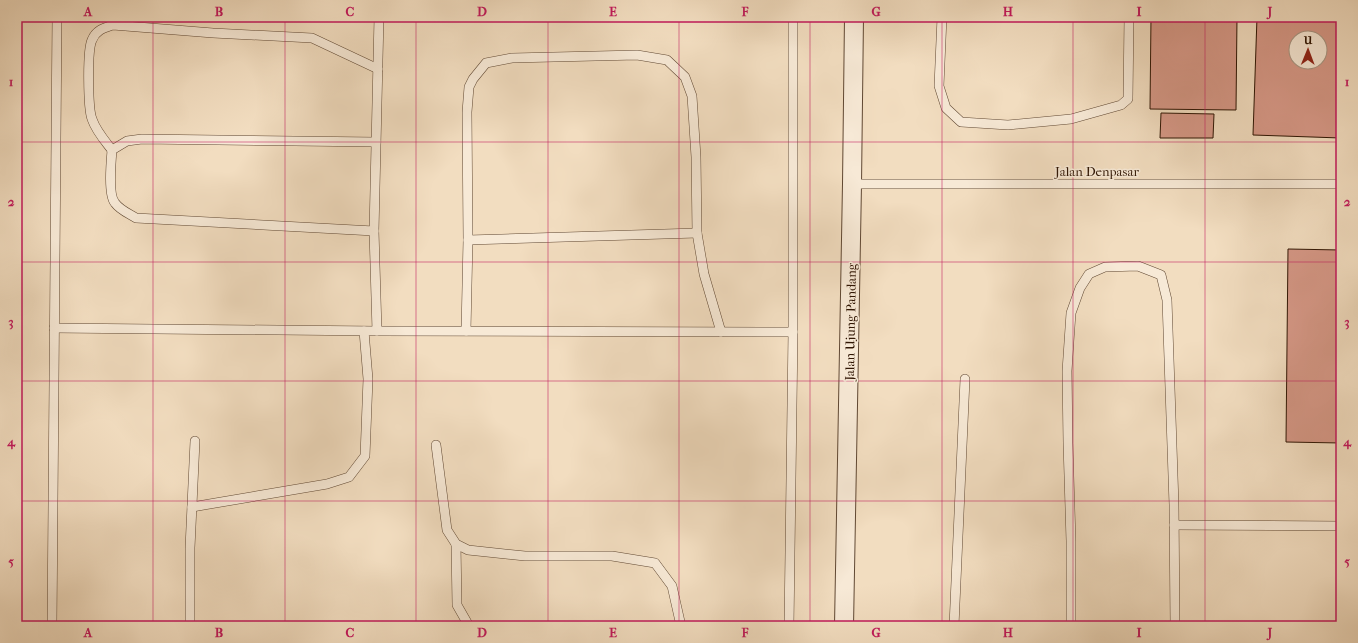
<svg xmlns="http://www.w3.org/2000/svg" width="1358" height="643" font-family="'IM FELL French Canon',serif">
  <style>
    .building { fill: #d69887; stroke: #301604; fill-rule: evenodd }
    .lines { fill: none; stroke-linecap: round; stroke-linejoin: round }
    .lane-casing { stroke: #604833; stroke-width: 10 }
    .street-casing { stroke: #604833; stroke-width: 20 }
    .lane { stroke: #f7e9d6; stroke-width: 9 }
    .street { stroke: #f7e9d6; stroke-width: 18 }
    .grid { fill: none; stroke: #c2185b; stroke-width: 1; stroke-opacity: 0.55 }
    .labels { text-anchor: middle; stroke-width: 3; stroke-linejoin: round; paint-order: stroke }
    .street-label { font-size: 13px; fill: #301604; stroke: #f7e9d6 }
    .neatline { fill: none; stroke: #c2185b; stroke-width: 1.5 }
    .grid-label { font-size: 13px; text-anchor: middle; font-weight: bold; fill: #c2185b }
  </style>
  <rect width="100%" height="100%" fill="#f2ddc0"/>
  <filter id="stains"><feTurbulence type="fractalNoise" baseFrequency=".005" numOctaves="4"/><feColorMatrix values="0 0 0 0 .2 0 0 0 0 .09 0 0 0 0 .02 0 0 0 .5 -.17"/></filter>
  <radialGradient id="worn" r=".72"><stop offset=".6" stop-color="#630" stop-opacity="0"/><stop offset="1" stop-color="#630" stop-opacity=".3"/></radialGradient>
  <!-- building -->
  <g class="building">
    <polygon points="17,17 21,17 20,43 17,43"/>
    <polygon points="1151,17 1237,17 1236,110 1150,109"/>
    <path d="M1257,17H1341V138L1253,135ZM1296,38H1320V62H1296Z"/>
    <polygon points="17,50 20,50 19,88 17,88"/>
    <polygon points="1161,113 1214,114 1213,138 1160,138"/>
    <polygon points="1288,249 1341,250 1341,443 1286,442"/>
    <polygon points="17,525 18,525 17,566"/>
  </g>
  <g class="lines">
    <!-- lane casing -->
    <g class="lane-casing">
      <g id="lane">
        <polyline points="942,17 939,86 946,108 961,122 1008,125 1071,119 1121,105 1128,99 1129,17"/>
        <path d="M112,150C105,141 96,131 92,119C88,109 87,50 92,40C96,30 104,28 113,25L213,33L312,38L378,69"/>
        <polyline points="852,184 1341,184"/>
        <path d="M374,231L136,218C128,213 120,210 115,203C108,195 111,162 112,150L127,141L142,139L376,142"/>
        <polyline points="468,240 697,233"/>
        <polyline points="54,328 377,331 793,332"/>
        <polyline points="377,331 374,231 379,17"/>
        <polyline points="466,331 468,240 467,112 469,87 473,79 486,63 512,58 637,55 667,60 685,77 692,96 696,157 697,233 704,274 721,332"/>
        <polyline points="436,445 447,530 456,544 468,550 525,556 612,556 655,563 672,586 681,626"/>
        <polyline points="192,507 327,484 349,477 365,456 368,379 364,331"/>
        <polyline points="1174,525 1341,526"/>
        <polyline points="456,544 457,605 469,626"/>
        <polyline points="52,626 57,17"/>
        <polyline points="190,626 190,548 195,441"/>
        <polyline points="789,626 793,332 793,17"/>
        <polyline points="954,626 965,379"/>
        <polyline points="1071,626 1071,541 1068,443 1067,371 1071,313 1080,288 1089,274 1105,267 1138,266 1161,275 1167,300 1174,505 1175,626"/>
      </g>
    </g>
    <!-- street casing -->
    <g class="street-casing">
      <polyline id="street" points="844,626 852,184 854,17"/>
    </g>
    <!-- lane -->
    <use href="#lane" class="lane"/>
    <!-- street -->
    <use href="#street" class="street"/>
  </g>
  <!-- grid -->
  <path class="grid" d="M153,17V626M285,17V626M416,17V626M548,17V626M679,17V626M810,17V626M942,17V626M1073,17V626M1205,17V626M17,142H1341M17,262H1341M17,381H1341M17,501H1341"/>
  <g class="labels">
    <!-- street labels -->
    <g class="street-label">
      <text x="1097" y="176">Jalan Denpasar</text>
      <text transform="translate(850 322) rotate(-89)" y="5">Jalan Ujung Pandang</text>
    </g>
  </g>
  <!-- margin -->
  <rect width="1358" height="643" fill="none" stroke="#f2ddc0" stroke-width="44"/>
  <!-- north arrow -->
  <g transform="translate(1308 50) rotate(1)"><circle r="19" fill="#f7e9d6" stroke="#a79582"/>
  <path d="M0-3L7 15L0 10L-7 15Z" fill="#8f2418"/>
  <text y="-6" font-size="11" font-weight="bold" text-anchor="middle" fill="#301604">U</text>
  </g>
  <rect x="22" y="22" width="1314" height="599" class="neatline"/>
  <g class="grid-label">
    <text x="88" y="16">A</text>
    <text x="219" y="16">B</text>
    <text x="350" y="16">C</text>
    <text x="482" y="16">D</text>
    <text x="613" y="16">E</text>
    <text x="745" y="16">F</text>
    <text x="876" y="16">G</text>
    <text x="1008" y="16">H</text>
    <text x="1139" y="16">I</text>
    <text x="1270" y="16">J</text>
    <text x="11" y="86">1</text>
    <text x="1347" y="86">1</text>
    <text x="11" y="206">2</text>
    <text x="1347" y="206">2</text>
    <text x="11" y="326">3</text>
    <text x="1347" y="326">3</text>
    <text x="11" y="446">4</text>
    <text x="1347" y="446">4</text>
    <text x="11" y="566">5</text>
    <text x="1347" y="566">5</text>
    <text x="88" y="637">A</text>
    <text x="219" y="637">B</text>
    <text x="350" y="637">C</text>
    <text x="482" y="637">D</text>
    <text x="613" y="637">E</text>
    <text x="745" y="637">F</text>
    <text x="876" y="637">G</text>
    <text x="1008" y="637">H</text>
    <text x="1139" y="637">I</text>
    <text x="1270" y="637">J</text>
  </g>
  <rect width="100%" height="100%" filter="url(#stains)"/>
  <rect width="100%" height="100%" fill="url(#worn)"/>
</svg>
